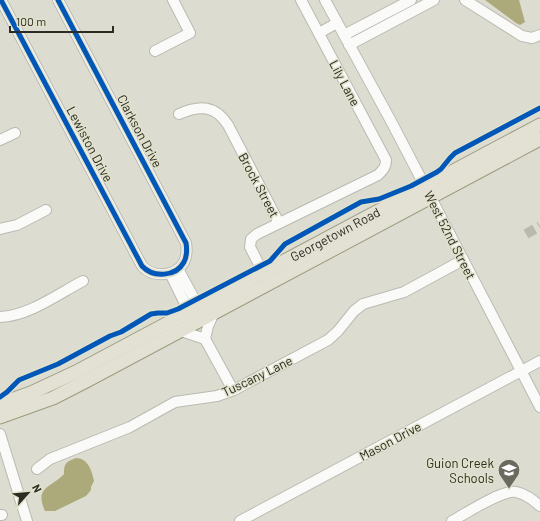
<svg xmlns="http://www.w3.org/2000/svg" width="540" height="521" font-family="Barlow,sans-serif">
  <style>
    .water { fill: #aca97a }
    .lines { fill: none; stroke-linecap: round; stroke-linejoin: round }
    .minor-tunnel { stroke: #b9b9ae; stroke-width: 10; stroke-dasharray: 10 5; stroke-linecap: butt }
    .minor-casing { stroke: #babab2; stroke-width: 12 }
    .major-casing { stroke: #9d9b7e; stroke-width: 15 }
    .minor { stroke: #fafaf8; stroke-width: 10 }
    .major { stroke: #e2e1d3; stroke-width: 13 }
    .cycleway-casing { stroke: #e1e1cc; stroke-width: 8 }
    .cycleway { stroke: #0057b8; stroke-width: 5 }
    .labels { text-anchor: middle; stroke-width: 3; stroke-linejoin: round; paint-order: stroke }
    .street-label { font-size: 13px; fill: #2c2c24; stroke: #e1e1cc }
    .poi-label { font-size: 13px; fill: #2c2c24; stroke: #e1e1cc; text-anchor: end }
  </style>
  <rect width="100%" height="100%" fill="#dcdcd1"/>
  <!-- water -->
  <g class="water">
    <polygon points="485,0 519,0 525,22 520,25 516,23"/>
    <path d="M76,458C88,458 92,471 94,481L91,487V490L86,496L55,511H45C34,487 51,488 64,474C64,463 66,462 76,458Z"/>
  </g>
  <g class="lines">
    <!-- minor-tunnel -->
    <polyline class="minor-tunnel" points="526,234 540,226"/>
    <!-- minor casing -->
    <g class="minor-casing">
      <g id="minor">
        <path d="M1,0L142,266C153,278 176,277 184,262C187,256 187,249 186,243L58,0"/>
        <polyline points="325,0 392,123 540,407"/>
        <polyline points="465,0 522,36 532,38 540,35"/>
        <polyline points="319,33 337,23"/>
        <polyline points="344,35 411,0"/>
        <polyline points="349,45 434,0"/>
        <polyline points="155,51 190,33 173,0"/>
        <path d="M179,114C200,105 215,105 228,125L279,223"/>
        <polyline points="0,140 15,133"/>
        <polyline points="0,229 17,225 46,210"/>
        <polyline points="178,269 202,313"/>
        <polyline points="170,273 192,318"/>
        <path d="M266,278L250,247L251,239L257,234L378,175C383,170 386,167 386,160L301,0"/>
        <path d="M0,317C29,316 58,294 83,281"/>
        <polyline points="181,331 205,339"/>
        <polyline points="205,339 233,390"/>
        <polyline points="205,339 208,326 214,313"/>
        <polyline points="0,434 27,521"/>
        <polyline points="37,469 50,459 130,427 175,402 217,396 234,390 328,340 338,331 354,311 363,304 404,292 463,260"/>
        <polyline points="0,515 2,515"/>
        <polyline points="240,521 540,361"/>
        <path d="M452,521C465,514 503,489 516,492C526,494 533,500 540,506"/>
      </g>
    </g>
    <!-- major casing -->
    <g class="major-casing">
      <g id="major">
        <path id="s1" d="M0,404L31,393L76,372L540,125"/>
        <polyline points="0,417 53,398 88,380 540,139"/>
      </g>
    </g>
    <!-- minor -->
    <use href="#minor" class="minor"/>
    <!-- major -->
    <use href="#major" class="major"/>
    <!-- cycleway casing -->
    <g class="cycleway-casing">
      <g id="cycleway">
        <path d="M1,0L142,266C153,278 176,277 184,262C187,256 187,249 186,243L58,0"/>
        <polyline points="0,397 7,392 19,380 58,364 110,336 121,332 151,314 158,313 167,313 178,309 270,261 285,244 361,202 379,199 411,186 437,172 441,169 450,158 455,153 540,108"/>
      </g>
    </g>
    <!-- cycleway -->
    <use href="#cycleway" class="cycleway"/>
  </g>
  <!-- icons -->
  <defs>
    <g id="school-pin" transform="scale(1.15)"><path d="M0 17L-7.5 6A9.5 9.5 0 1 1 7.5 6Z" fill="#6a6a61" stroke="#e1e1cc"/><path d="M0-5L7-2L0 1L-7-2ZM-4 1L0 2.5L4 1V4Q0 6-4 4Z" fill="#fff"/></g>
  </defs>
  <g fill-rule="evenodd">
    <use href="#school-pin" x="509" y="470"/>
  </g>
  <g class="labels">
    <!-- street labels -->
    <g class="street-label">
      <text transform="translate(345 83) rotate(62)" y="5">Lily Lane</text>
      <text transform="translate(140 131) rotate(62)" y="5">Clarkson Drive</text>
      <text transform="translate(90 144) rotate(62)" y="5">Lewiston Drive</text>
      <text transform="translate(259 185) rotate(62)" y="5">Brock Street</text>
      <text dy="5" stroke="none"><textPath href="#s1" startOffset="376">Georgetown Road</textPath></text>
      <text transform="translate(450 235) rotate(63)" y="5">West 52nd Street</text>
      <text transform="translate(257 376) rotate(-26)" y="5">Tuscany Lane</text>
      <text transform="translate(390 441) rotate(-28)" y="5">Mason Drive</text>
    </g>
    <!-- poi labels -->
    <g class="poi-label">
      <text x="494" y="468">Guion Creek<tspan x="494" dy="15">Schools</tspan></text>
    </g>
  </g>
  <!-- north arrow -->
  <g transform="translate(28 493) rotate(63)" stroke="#e1e1cc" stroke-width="3" paint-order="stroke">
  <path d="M0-3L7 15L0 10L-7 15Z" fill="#2c2c24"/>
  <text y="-6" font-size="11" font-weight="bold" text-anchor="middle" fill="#2c2c24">N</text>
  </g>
  <!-- scale -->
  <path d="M10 26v6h103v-6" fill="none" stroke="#2c2c24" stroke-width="2"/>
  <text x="16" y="26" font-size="12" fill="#2c2c24" stroke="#e1e1cc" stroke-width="3" paint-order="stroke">100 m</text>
</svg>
